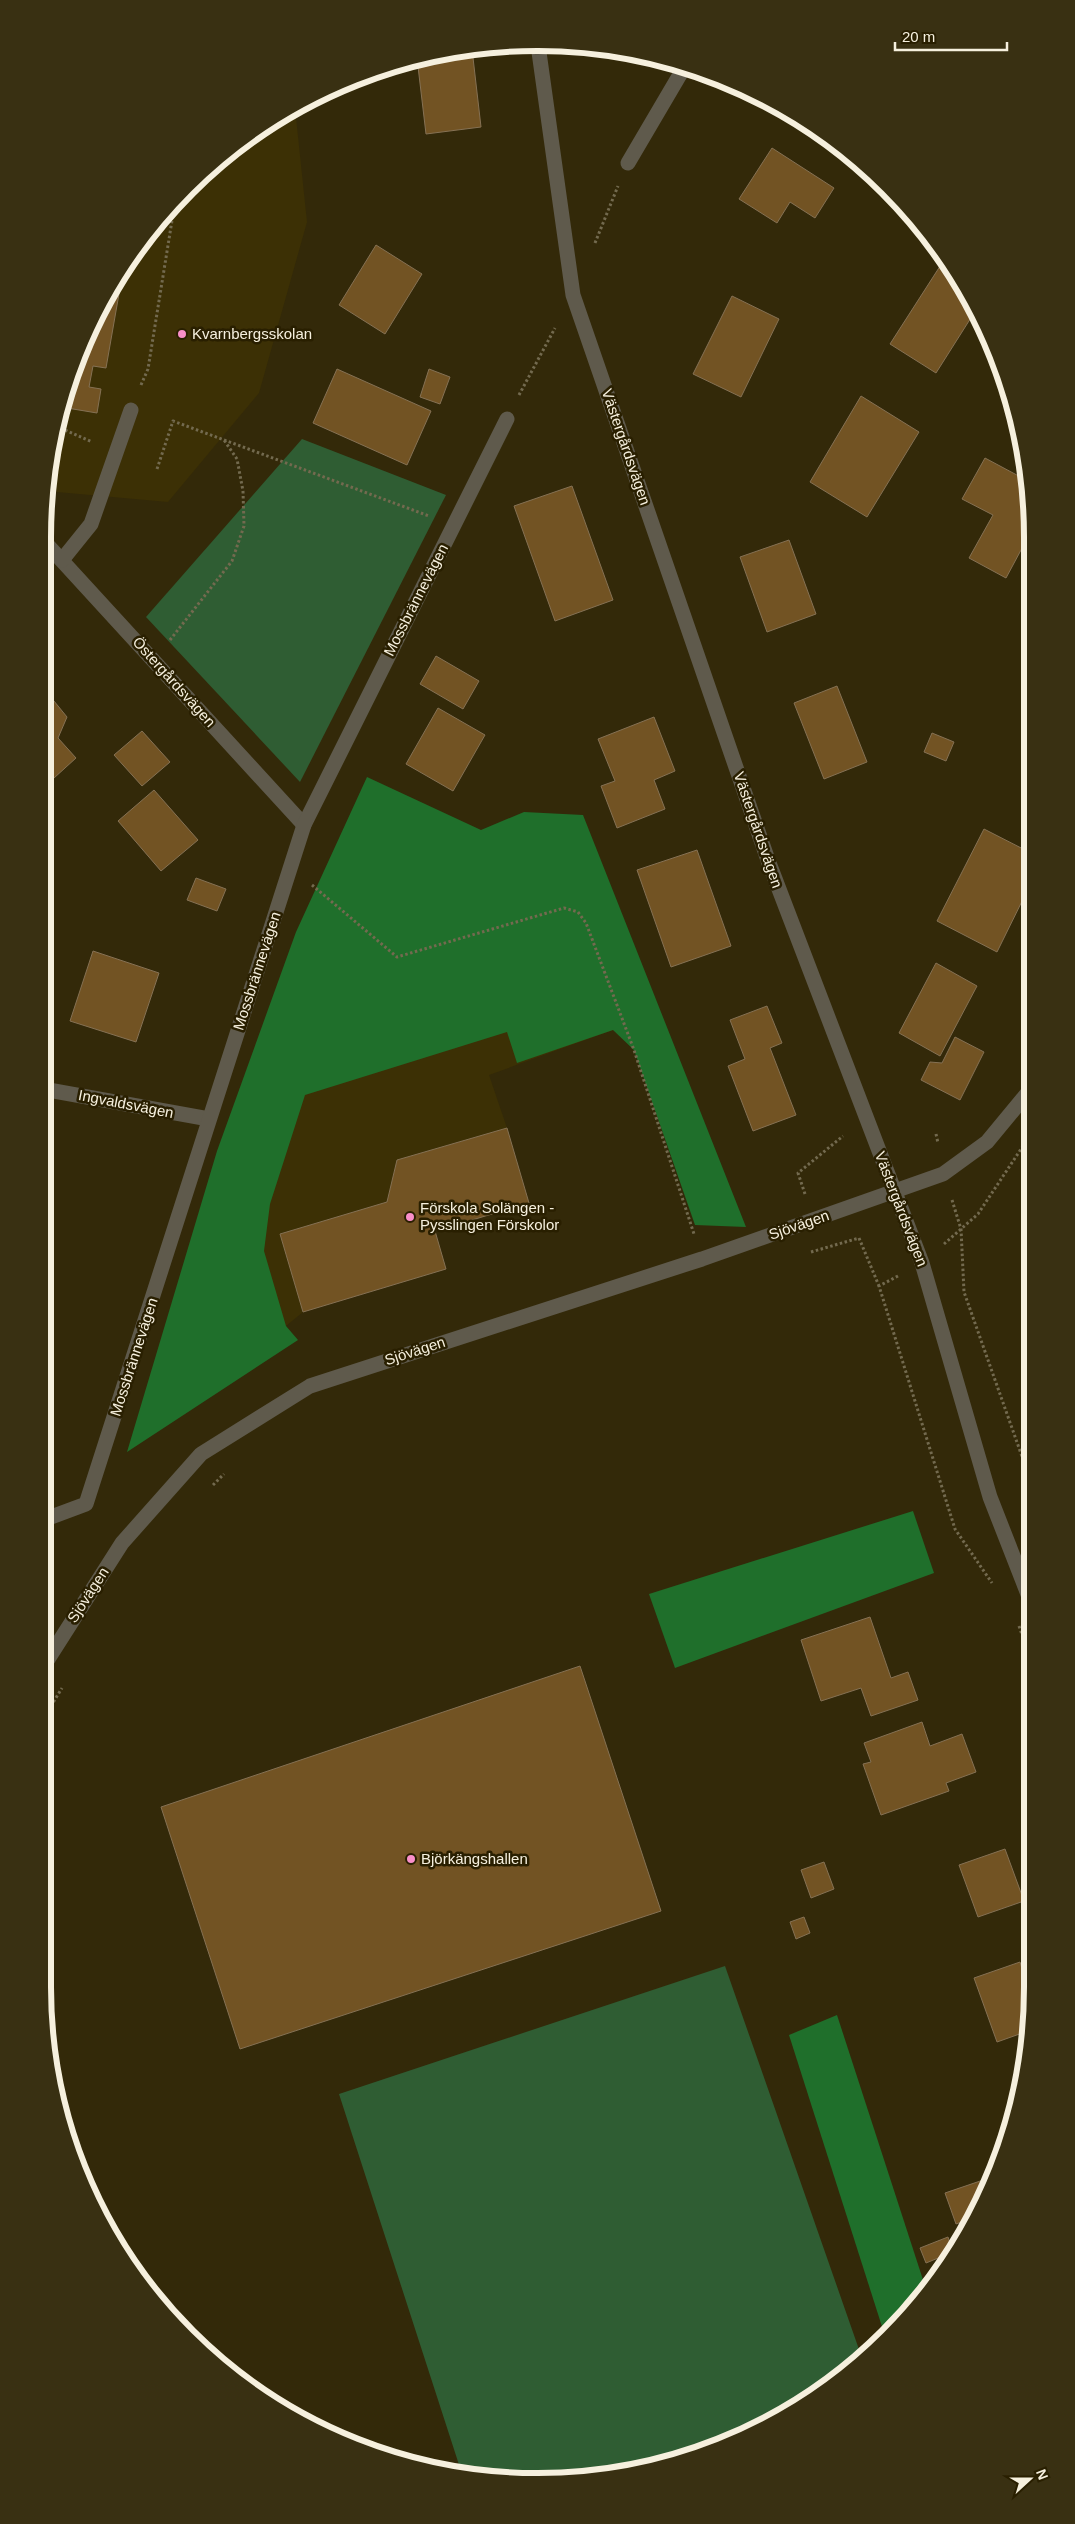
<svg xmlns="http://www.w3.org/2000/svg" width="1075" height="2524" font-family="Helvetica,sans-serif">
  <style>
    .built { fill: #3c3005 }
    .green { fill: #2f5d33 }
    .forest { fill: #1f6f2b }
    .building { fill: #725323; stroke: #857154 }
    .lines { fill: none; stroke-linecap: round; stroke-linejoin: round }
    .path { stroke: #736a4f; stroke-width: 3; stroke-dasharray: 2.5 2.5; stroke-linecap: butt }
    .minor { stroke: #5f5a4c; stroke-width: 15 }
    .poi-dot { fill: #f98fc9; stroke: #291f00; stroke-width: 2 }
    .labels { text-anchor: middle; stroke-width: 5; stroke-linejoin: round; paint-order: stroke }
    .poi-label { font-size: 15px; fill: #f6f0de; stroke: #291f00; text-anchor: start }
    .street-label { font-size: 15px; fill: #f6f0de; stroke: #291f00 }
    .rim { fill: none; stroke: #f6f0de; stroke-width: 6 }
  </style>
  <rect width="100%" height="100%" fill="#332909"/>
  <!-- built -->
  <g class="built">
    <polygon points="295,108 307,222 259,393 168,502 57,492 48,483 52,441 69,378 109,290 166,211 236,145"/>
    <polygon points="311,913 613,1030 489,1075 507,1128 397,1160 387,1202 280,1234 303,1312 185,1409"/>
  </g>
  <!-- green -->
  <g class="green">
    <polygon points="302,439 446,495 300,782 146,617"/>
    <path d="M725,1966L862,2358C779,2436 652,2481 538,2481C513,2482 487,2477 462,2474L339,2094Z"/>
  </g>
  <!-- forest -->
  <g class="forest">
    <polygon points="367,777 481,830 524,812 583,815 746,1227 695,1225 634,1050 613,1030 517,1063 507,1032 305,1095 270,1204 264,1251 286,1326 298,1340 127,1452 217,1151 296,932"/>
    <polygon points="913,1511 934,1573 675,1668 649,1594"/>
    <polygon points="837,2015 926,2289 910,2313 885,2336 789,2035"/>
  </g>
  <!-- building -->
  <g class="building">
    <polygon points="472,49 481,127 426,134 417,58"/>
    <polygon points="772,148 834,188 815,218 790,202 777,223 739,199"/>
    <polygon points="376,245 422,274 385,334 339,305"/>
    <polygon points="944,260 974,313 936,373 890,344"/>
    <polygon points="123,271 106,368 93,366 89,387 101,389 97,413 61,407 69,378 109,290"/>
    <polygon points="732,296 779,319 741,397 693,374"/>
    <polygon points="337,369 431,411 407,465 313,423"/>
    <polygon points="429,369 450,377 440,404 420,397"/>
    <polygon points="861,396 919,432 867,517 810,482"/>
    <polygon points="985,458 1028,481 1028,537 1006,578 969,558 993,515 962,499"/>
    <polygon points="572,486 613,600 555,621 514,506"/>
    <polygon points="789,540 816,614 767,632 740,557"/>
    <polygon points="436,656 479,681 463,709 420,684"/>
    <polygon points="837,686 867,762 824,779 794,703"/>
    <polygon points="45,690 67,717 58,738 76,758 43,788 43,691"/>
    <polygon points="438,708 485,735 453,791 406,764"/>
    <polygon points="654,717 675,771 654,780 665,809 617,828 601,786 615,781 598,739"/>
    <polygon points="142,731 170,762 142,786 114,755"/>
    <polygon points="932,733 954,742 946,761 924,752"/>
    <polygon points="154,790 198,840 161,871 118,821"/>
    <polygon points="984,829 1029,852 1029,887 997,952 937,921"/>
    <polygon points="697,850 731,946 671,967 637,870"/>
    <polygon points="196,878 226,889 217,911 187,900"/>
    <polygon points="93,951 159,973 136,1042 70,1021"/>
    <polygon points="936,963 977,986 940,1056 899,1033"/>
    <polygon points="767,1006 782,1043 770,1048 796,1115 753,1131 728,1066 745,1059 730,1020"/>
    <polygon points="955,1037 984,1052 960,1100 921,1080 930,1062 942,1063"/>
    <polygon points="507,1128 529,1203 435,1231 446,1269 303,1312 280,1234 387,1202 397,1160"/>
    <polygon points="870,1617 891,1678 908,1672 918,1700 871,1716 861,1688 821,1701 801,1640"/>
    <polygon points="580,1666 661,1911 240,2049 161,1807"/>
    <polygon points="922,1722 930,1746 962,1734 976,1772 946,1783 949,1791 881,1815 863,1764 871,1762 864,1743"/>
    <polygon points="1005,1849 1024,1901 978,1917 959,1865"/>
    <polygon points="824,1862 834,1889 811,1898 801,1870"/>
    <polygon points="804,1917 810,1933 796,1939 790,1922"/>
    <polygon points="1020,1962 1023,1972 1032,1968 1028,2031 997,2042 974,1978"/>
    <polygon points="1017,2106 1012,2122 1008,2109"/>
    <polygon points="992,2177 973,2218 956,2224 945,2193"/>
    <polygon points="948,2237 953,2252 926,2263 920,2248"/>
  </g>
  <g class="lines">
    <!-- path -->
    <g class="path">
      <polyline points="595,243 618,186"/>
      <polyline points="141,385 148,369 175,202"/>
      <polyline points="519,395 555,328"/>
      <polyline points="56,426 92,442"/>
      <polyline points="157,469 173,421 429,516"/>
      <polyline points="170,640 232,561 244,526 243,491 237,459 224,440"/>
      <polyline points="312,885 397,957 564,908 578,912 586,923 634,1050 694,1234"/>
      <polyline points="936,1134 938,1143"/>
      <polyline points="805,1194 798,1173 843,1136"/>
      <polyline points="952,1200 961,1229 964,1292 1031,1482"/>
      <polyline points="944,1244 978,1214 1027,1140"/>
      <polyline points="811,1252 859,1238 879,1286"/>
      <polyline points="898,1276 879,1286 955,1529 992,1583"/>
      <polyline points="213,1485 224,1474"/>
      <polyline points="1019,1626 1032,1664"/>
      <polyline points="43,1719 62,1688"/>
    </g>
    <!-- minor -->
    <g class="minor">
      <polyline points="538,45 573,295 769,863 922,1263 990,1497 1031,1602"/>
      <polyline points="628,163 685,66"/>
      <polyline points="43,540 304,825"/>
      <polyline points="62,560 91,524 131,410"/>
      <polyline points="43,1089 209,1119"/>
      <polyline points="43,1520 86,1504 304,825 507,419"/>
      <polyline points="43,1667 122,1543 201,1454 310,1386 702,1259 943,1174 987,1142 1030,1090"/>
    </g>
  </g>
  <!-- markers -->
  <g class="poi-dot">
    <circle cx="182" cy="334" r="5"/>
    <circle cx="410" cy="1217" r="5"/>
    <circle cx="411" cy="1859" r="5"/>
  </g>
  <g class="labels">
    <!-- poi labels -->
    <g class="poi-label">
      <text x="192" y="339">Kvarnbergsskolan</text>
      <text x="420" y="1213">Förskola Solängen -<tspan x="420" dy="17">Pysslingen Förskolor</tspan></text>
      <text x="421" y="1864">Björkängshallen</text>
    </g>
    <!-- street labels -->
    <g class="street-label">
      <text transform="translate(626 447) rotate(71)" y="5">Västergårdsvägen</text>
      <text transform="translate(416 600) rotate(-63)" y="5">Mossbrännevägen</text>
      <text transform="translate(174 682) rotate(48)" y="5">Östergårdsvägen</text>
      <text transform="translate(758 830) rotate(71)" y="5">Västergårdsvägen</text>
      <text transform="translate(257 971) rotate(-72)" y="5">Mossbrännevägen</text>
      <text transform="translate(126 1104) rotate(11)" y="5">Ingvaldsvägen</text>
      <text transform="translate(901 1209) rotate(69)" y="5">Västergårdsvägen</text>
      <text transform="translate(799 1225) rotate(-19)" y="5">Sjövägen</text>
      <text transform="translate(415 1351) rotate(-18)" y="5">Sjövägen</text>
      <text transform="translate(134 1357) rotate(-72)" y="5">Mossbrännevägen</text>
      <text transform="translate(88 1595) rotate(-57)" y="5">Sjövägen</text>
    </g>
  </g>
  <!-- crop -->
  <path d="M0 0H1075V2524H0ZM537 51H538A486 486 0 0 1 1024 537V1987A486 486 0 0 1 538 2473H537A486 486 0 0 1 51 1987V537A486 486 0 0 1 537 51Z" fill="#393012" fill-rule="evenodd"/>
  <path class="rim" d="M537 51H538A486 486 0 0 1 1024 537V1987A486 486 0 0 1 538 2473H537A486 486 0 0 1 51 1987V537A486 486 0 0 1 537 51Z"/>
  <!-- north arrow -->
  <g transform="translate(1030 2479) rotate(69)" stroke="#291f00" stroke-width="4" paint-order="stroke">
  <path d="M0-4L9 19L0 12L-9 19Z" fill="#f6f0de"/>
  <text y="-8" font-size="14" font-weight="bold" text-anchor="middle" fill="#f6f0de">N</text>
  </g>
  <!-- scale -->
  <path d="M895 42v8h112v-8" fill="none" stroke="#f6f0de" stroke-width="2.5"/>
  <text x="902" y="42" font-size="15" fill="#f6f0de" stroke="#291f00" stroke-width="4" paint-order="stroke">20 m</text>
</svg>
